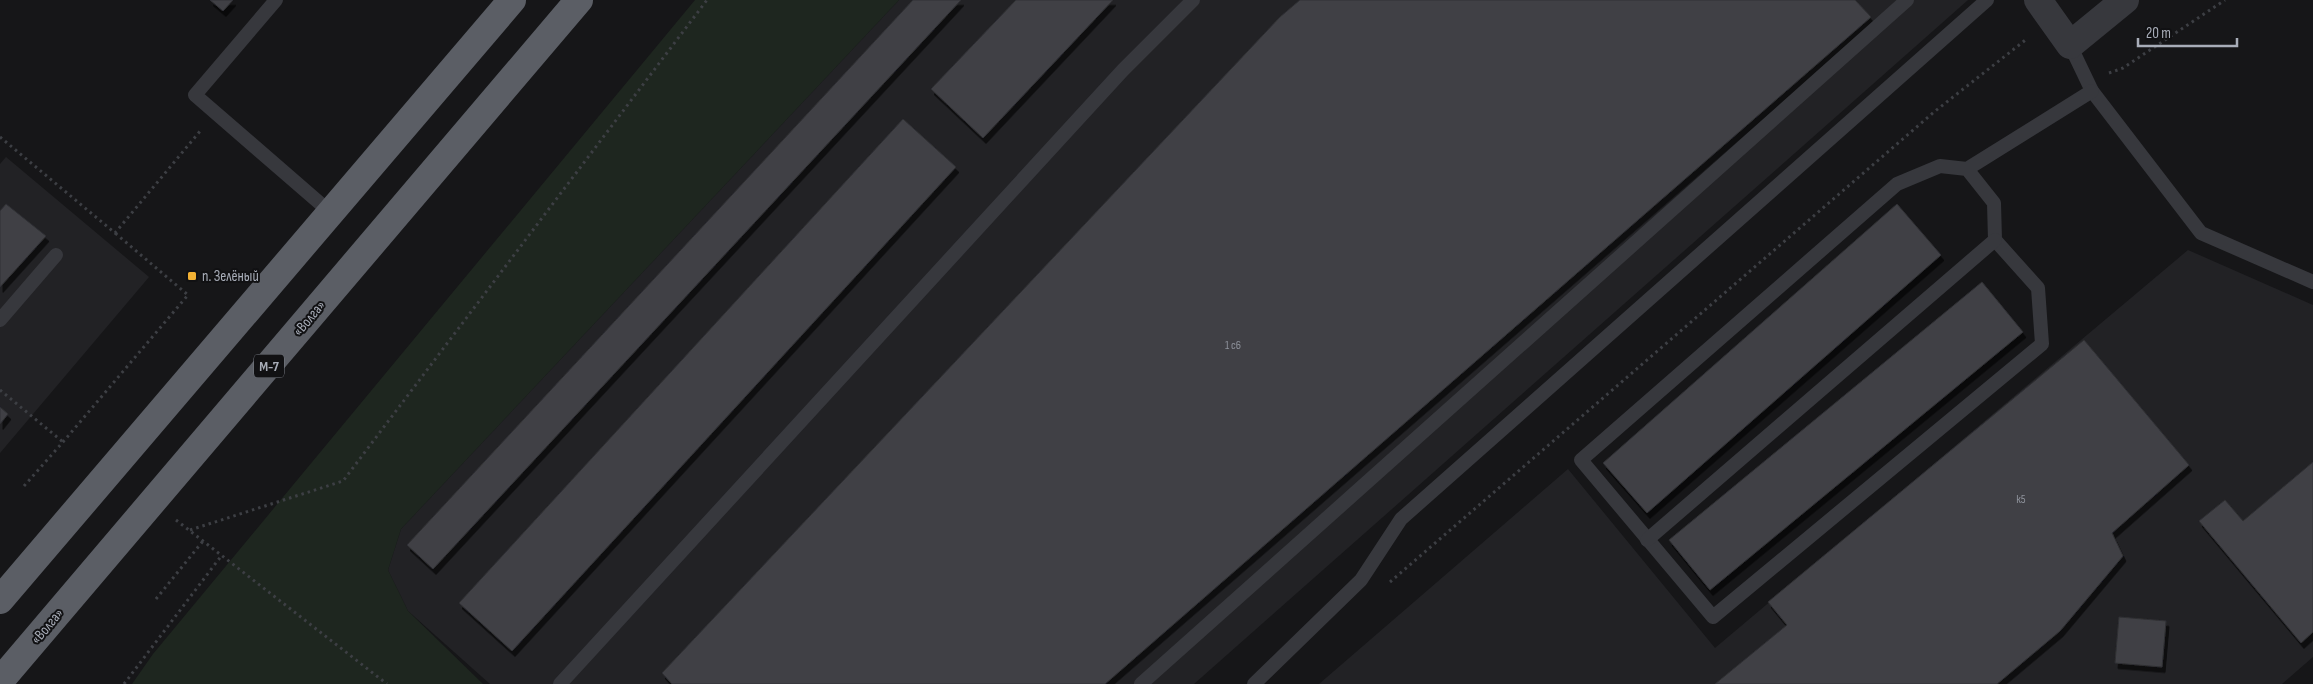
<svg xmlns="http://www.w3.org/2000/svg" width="2313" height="684" font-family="'Sofia Sans Condensed',sans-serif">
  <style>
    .built { fill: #222225 }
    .green { fill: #1e261f }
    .building { fill: #404145; stroke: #303034; filter: url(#shadow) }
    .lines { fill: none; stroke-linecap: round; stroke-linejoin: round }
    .path { stroke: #3d3f44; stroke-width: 3; stroke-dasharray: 2.5 4; stroke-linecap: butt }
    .service { stroke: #37383d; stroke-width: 14 }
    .minor { stroke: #37383d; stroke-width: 28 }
    .trunk { stroke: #5b5e65; stroke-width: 28 }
    .poi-dot { fill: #f2b134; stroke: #111113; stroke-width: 2 }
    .labels { text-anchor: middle; stroke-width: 4; stroke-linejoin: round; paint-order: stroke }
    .number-label { font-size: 12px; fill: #8e929b }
    .shield { fill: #111113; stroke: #7b7e86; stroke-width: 1 }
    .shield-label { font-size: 14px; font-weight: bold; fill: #a8adb8 }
    .poi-label { font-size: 15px; fill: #a8adb8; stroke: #111113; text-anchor: start }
    .street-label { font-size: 15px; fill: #a8adb8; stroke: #111113 }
  </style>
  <defs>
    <filter id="shadow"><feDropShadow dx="3" dy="5.5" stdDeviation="0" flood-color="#0009"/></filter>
  </defs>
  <rect width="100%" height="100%" fill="#161618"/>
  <!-- built -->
  <g class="built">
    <polygon points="899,0 1968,0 1194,684 490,684 408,611 388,570 401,529"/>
    <polygon points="6,157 149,277 0,453 0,164"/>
    <polygon points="2188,250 2313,305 2313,657 2282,684 1319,684 1568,469 1715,648"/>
  </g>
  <!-- green -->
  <polygon class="green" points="695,0 899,0 401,529 388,570 408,611 483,684 132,684 153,654"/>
  <!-- building -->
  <g class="building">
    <polygon points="210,0 233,0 223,11"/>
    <polygon points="913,0 961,0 433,569 407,545"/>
    <polygon points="1016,0 1113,0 983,138 931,89"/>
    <polygon points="1300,0 1855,0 1871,17 1105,684 672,684 662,673 1280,17"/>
    <polygon points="903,119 956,167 512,651 459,603"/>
    <polygon points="6,204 46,236 0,287 0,211"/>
    <polygon points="1897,204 1941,255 1647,513 1603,463"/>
    <polygon points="1982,282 2023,332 1710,590 1669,540"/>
    <polygon points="2084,340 2189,465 2112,533 2123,556 2060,631 1997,684 1715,684 1787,625 1768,602"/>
    <polygon points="0,407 8,414 0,424"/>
    <polygon points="2313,462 2313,632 2301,643 2199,521 2225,500 2243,521"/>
    <polygon points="2119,617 2166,621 2162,667 2115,663"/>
  </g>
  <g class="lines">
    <!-- path -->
    <g class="path">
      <polyline points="2109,73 2123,68 2225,0"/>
      <polyline points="0,137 115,233 201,130"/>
      <polyline points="0,390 63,442"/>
      <polyline points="24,486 63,442 188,295 115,233"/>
      <polyline points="176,520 387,684"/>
      <polyline points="190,530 343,481 707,0"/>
      <polyline points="1390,582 1934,112 2028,38"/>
      <polyline points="156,599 203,541"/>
      <polyline points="124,684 222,555"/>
    </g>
    <!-- service -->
    <g class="service">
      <polyline points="276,0 195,95 330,212"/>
      <polyline points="2070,45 2092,91 2201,233 2313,282"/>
      <polyline points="1967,169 1994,203 1995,240 2038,288 2042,344 1713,617 1581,460 1897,184 1940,166 1967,169 2092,91"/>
      <polyline points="0,320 56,255"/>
      <polyline points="1647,540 1995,240"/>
      <polyline points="560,684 1123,70 1193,0"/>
      <polyline points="1141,684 1907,0"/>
      <polyline points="1254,684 1361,580 1401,519 1987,0"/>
    </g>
    <!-- minor -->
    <polyline class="minor" points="2038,0 2070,45 2125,0"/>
    <!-- trunk -->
    <g class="trunk">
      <polyline points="0,600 512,0"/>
      <polyline points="0,681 579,0"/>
    </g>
  </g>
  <!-- markers -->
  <rect class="poi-dot" x="187" y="271" width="10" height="10" rx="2.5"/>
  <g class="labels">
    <!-- number labels -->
    <g class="number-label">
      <text x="1233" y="349">1 с6</text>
      <text x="2021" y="503">к5</text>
    </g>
    <!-- shield labels -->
    <rect class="shield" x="254" y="354.5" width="30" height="23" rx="4"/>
    <g class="shield-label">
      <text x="269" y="371">М-7</text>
    </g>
    <!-- poi labels -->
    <g class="poi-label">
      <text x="202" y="281">п. Зелёный</text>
    </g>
    <!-- street labels -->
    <g class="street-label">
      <text transform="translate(309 318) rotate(-50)" y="5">«Волга»</text>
      <text transform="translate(47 626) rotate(-50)" y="5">«Волга»</text>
    </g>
  </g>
  <!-- scale -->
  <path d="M2138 38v8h99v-8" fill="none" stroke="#a8adb8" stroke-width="2.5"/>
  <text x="2146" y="38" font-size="15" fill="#a8adb8" stroke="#111113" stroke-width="4" paint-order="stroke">20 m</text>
</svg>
